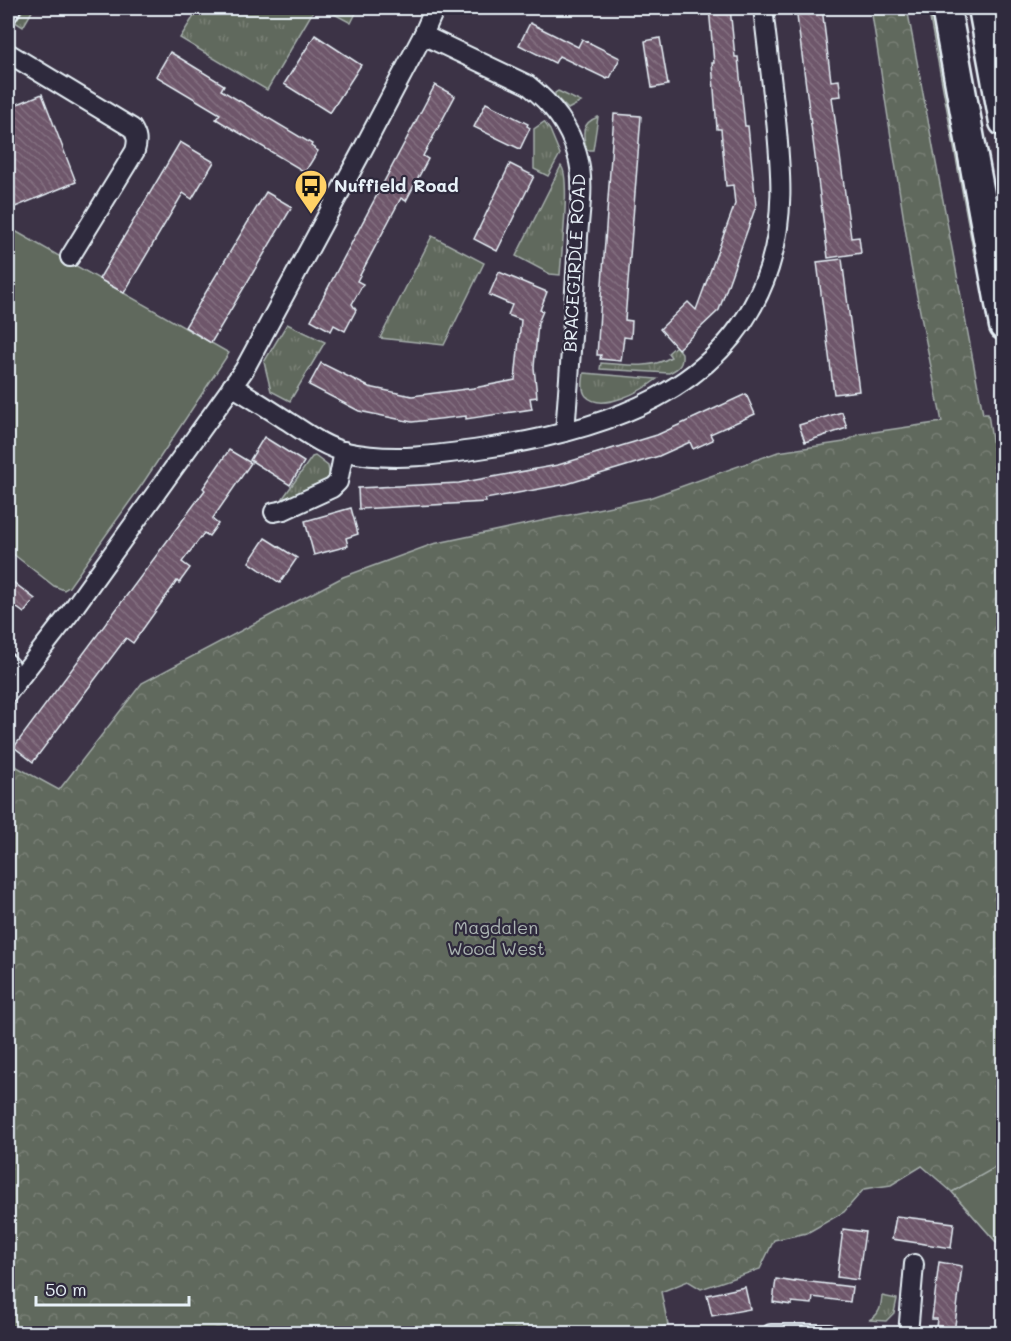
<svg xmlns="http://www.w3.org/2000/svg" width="1011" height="1341" font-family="Mali,sans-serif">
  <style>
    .grass { fill: url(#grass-tufts); stroke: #a4adaa; stroke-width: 1.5 }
    .forest { fill: url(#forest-crowns); stroke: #a4adaa; stroke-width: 1.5 }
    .park { fill: #61695d; stroke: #a4adaa; stroke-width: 1.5 }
    .building { fill: url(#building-back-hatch); stroke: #e8f1f8; stroke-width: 1.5 }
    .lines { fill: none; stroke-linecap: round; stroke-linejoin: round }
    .pedestrian-casing { stroke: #e8f1f8; stroke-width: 18 }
    .minor-casing { stroke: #e8f1f8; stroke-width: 22 }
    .trunk-casing { stroke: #e8f1f8; stroke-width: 33 }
    .pedestrian { stroke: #2f2a3d; stroke-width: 14 }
    .minor { stroke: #2f2a3d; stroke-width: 18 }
    .trunk { stroke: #2f2a3d; stroke-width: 28 }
    .labels { text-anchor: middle; stroke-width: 4.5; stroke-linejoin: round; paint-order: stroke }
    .poi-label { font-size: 18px; font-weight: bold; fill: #e8f1f8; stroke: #2f2a3d; text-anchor: start }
    .street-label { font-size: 18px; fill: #e8f1f8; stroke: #2f2a3d }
    .park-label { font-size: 18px; fill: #abb4b2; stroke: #2f2a3d }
  </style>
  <defs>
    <pattern id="grass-tufts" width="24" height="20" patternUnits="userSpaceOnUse" patternTransform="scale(1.5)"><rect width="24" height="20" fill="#61695d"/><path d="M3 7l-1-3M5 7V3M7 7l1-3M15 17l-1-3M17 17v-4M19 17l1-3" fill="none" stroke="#787f75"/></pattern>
    <pattern id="forest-crowns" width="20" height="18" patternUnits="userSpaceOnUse" patternTransform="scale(1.5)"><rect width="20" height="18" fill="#61695d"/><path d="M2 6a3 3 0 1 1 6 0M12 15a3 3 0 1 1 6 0" fill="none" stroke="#787f75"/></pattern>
    <pattern id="building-back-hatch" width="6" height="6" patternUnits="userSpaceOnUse" patternTransform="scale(1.5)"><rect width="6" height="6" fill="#6e576a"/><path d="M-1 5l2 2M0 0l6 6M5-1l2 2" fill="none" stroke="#837080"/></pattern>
  </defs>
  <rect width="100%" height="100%" fill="#3c3346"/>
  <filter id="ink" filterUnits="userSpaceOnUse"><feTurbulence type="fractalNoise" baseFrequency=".0167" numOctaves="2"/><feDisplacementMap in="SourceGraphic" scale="12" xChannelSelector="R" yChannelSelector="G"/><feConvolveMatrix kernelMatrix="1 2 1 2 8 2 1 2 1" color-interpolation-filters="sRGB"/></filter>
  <g filter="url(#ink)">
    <!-- grass -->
    <g class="grass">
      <polygon points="24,8 34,8 23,27 15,22"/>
      <polygon points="199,8 315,8 267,90 180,38"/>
      <polygon points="323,8 352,8 357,11 351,23"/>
      <polygon points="928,8 935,8 976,255 974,255"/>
      <polygon points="558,91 581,102 568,109 555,96 555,93"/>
      <path d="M598,117L593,150H587C582,134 581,123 598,117Z"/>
      <polygon points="544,122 550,130 560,154 548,176 534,169 534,129"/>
      <path d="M561,166C571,176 561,257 560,275L550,274L516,256Z"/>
      <polygon points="432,236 484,263 444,345 380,338"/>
      <polygon points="287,324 325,342 290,401 271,391 264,362"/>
      <path d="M676,346L682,353C683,364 680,368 669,373L600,369L601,363C624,364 650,370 671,357L668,353Z"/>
      <path d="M584,373L657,379C643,390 602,413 586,396C581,390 583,380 584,373Z"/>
      <polygon points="315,456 328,466 330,478 328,481 297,496 283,498 312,457"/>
      <path d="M882,1296L897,1299L894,1313L886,1321L869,1320C880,1315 881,1306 882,1296Z"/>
    </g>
    <!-- forest -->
    <polygon class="forest" points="871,8 907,8 983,414 988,414 1003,512 1003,1261 998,1244 952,1192 922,1166 891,1185 864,1189 844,1212 807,1233 774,1240 760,1269 701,1289 688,1281 661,1292 668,1325 644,1333 8,1333 8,762 59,790 142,683 343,577 433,544 649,498 778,452 844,442 860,434 942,422 911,266"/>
    <!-- park -->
    <g class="park">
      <polygon points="8,227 229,353 143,483 69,587 64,590 54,586 8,550"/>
      <polygon points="1003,1163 1003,1327 998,1244 952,1192"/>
    </g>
    <!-- building -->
    <g class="building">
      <polygon points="709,8 730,8 735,57 738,57 745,126 748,126 756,206 719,310 678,349 660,329 688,302 696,310 735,204 733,185 726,186 721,129 717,129 712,63 714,63"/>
      <polygon points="796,8 822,8 831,81 839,80 841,96 832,97 851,238 859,237 861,253 828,258"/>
      <polygon points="530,23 578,47 582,39 620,58 610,78 608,77 607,79 559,56 555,63 519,45"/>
      <polygon points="315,35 361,65 330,113 284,84"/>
      <polygon points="660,38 668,85 652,88 645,41"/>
      <polygon points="170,52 224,85 221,90 312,144 311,146 318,151 305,172 216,119 220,114 156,76"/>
      <polygon points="435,85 455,96 423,156 428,159 406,201 401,198 357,281 363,284 352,304 356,310 345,331 334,325 331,331 311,320"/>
      <polygon points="42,94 76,182 8,210 8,108"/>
      <polygon points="486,103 528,124 527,126 530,128 520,149 474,127"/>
      <polygon points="614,114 641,116 625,320 632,321 631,338 624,337 621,361 600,359 601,355 597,355"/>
      <polygon points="180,142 214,162 192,199 183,193 124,293 99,279"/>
      <polygon points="510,164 534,176 497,251 474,239"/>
      <polygon points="266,192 292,207 211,343 185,327"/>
      <polygon points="842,259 859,391 834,394 817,262"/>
      <polygon points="499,272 547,292 540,310 543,311 538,323 534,367 537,397 530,398 532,409 466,419 466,416 412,422 359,411 309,385 321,363 369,387 412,396 474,388 515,380 521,320 508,315 512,305 489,295"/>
      <polygon points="746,394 755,414 710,434 713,440 693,449 690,442 659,456 567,484 485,499 486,502 359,509 358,488 459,483 558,465 657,435"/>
      <polygon points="842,412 847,428 805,442 799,425"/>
      <polygon points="264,437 304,462 290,485 250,460"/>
      <polygon points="229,450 251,463 213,518 213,520 218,524 209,536 204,533 182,562 190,568 179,583 177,581 133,643 126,638 33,762 14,747 205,490 203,488"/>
      <polygon points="351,508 358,534 346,538 348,546 314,555 305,521"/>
      <polygon points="265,538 297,558 280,583 249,562"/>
      <polygon points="8,578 35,599 24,613 8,601"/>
      <polygon points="896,1216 954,1223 951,1248 892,1239"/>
      <polygon points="843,1229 865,1232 858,1280 837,1277"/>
      <polygon points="939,1262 962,1266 954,1334 935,1334 937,1319 932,1319"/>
      <polygon points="776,1279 795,1282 795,1280 852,1287 850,1302 813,1297 812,1304 792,1302 792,1305 773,1302"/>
      <polygon points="745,1287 750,1309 712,1316 707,1295"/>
    </g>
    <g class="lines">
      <!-- pedestrian casing -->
      <g class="pedestrian-casing">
        <polyline id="pedestrian" points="8,661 12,665"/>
      </g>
      <!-- minor casing -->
      <g class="minor-casing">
        <g id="minor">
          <polyline points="8,14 11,8"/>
          <path d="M423,35L528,85C552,104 569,125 577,154C585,180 580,210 578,236C575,301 570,367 565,432"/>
          <path d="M8,53L132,128C137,136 138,141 135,151L70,257"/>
          <path d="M232,386C250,397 268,408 286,420C305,432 324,447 346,452C392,462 440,455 486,448C601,431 729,392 769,268C785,217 781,173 776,120C772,83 767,45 763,8"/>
          <polyline points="274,512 284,510 332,488 338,482 344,451"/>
          <polyline points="8,693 70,613 244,370 362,151 423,35 435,8"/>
          <polyline points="771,1334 829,1334"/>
          <polyline points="908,1334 914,1264"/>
        </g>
      </g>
      <!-- trunk casing -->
      <g class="trunk-casing">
        <g id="trunk">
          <polyline points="946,8 1004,326"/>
          <polyline points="983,8 1004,122"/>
        </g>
      </g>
      <!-- pedestrian -->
      <use href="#pedestrian" class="pedestrian"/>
      <!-- minor -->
      <use href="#minor" class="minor"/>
      <!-- trunk -->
      <use href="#trunk" class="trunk"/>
    </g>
  </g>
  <!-- icons -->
  <defs>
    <g id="bus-pin" transform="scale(1.725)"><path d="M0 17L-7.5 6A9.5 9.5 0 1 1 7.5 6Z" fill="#ffd166" stroke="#2f2a3d"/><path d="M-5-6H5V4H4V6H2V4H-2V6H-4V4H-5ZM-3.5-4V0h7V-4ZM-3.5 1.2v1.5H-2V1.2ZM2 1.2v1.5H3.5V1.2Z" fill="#111"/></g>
  </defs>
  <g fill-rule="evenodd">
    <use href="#bus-pin" x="311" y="186"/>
  </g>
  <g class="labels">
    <!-- poi labels -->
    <g class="poi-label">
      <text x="334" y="192">Nuffield Road</text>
    </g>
    <!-- street labels -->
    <g class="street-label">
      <text transform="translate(575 263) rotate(-87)" y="6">BRACEGIRDLE ROAD</text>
    </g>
    <!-- park labels -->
    <g class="park-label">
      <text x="496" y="934">Magdalen<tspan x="496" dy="21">Wood West</tspan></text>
    </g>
  </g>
  <!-- margin -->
  <rect width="1011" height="1341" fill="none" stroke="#2f2a3d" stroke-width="30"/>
  <rect x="15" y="15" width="981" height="1311" fill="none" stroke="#e8f1f8" stroke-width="2" filter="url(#ink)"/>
  <!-- scale -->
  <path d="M36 1296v9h153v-9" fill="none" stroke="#e8f1f8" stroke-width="3"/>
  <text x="45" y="1296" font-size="18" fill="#e8f1f8" stroke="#2f2a3d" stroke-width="4.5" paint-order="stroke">50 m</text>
</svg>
